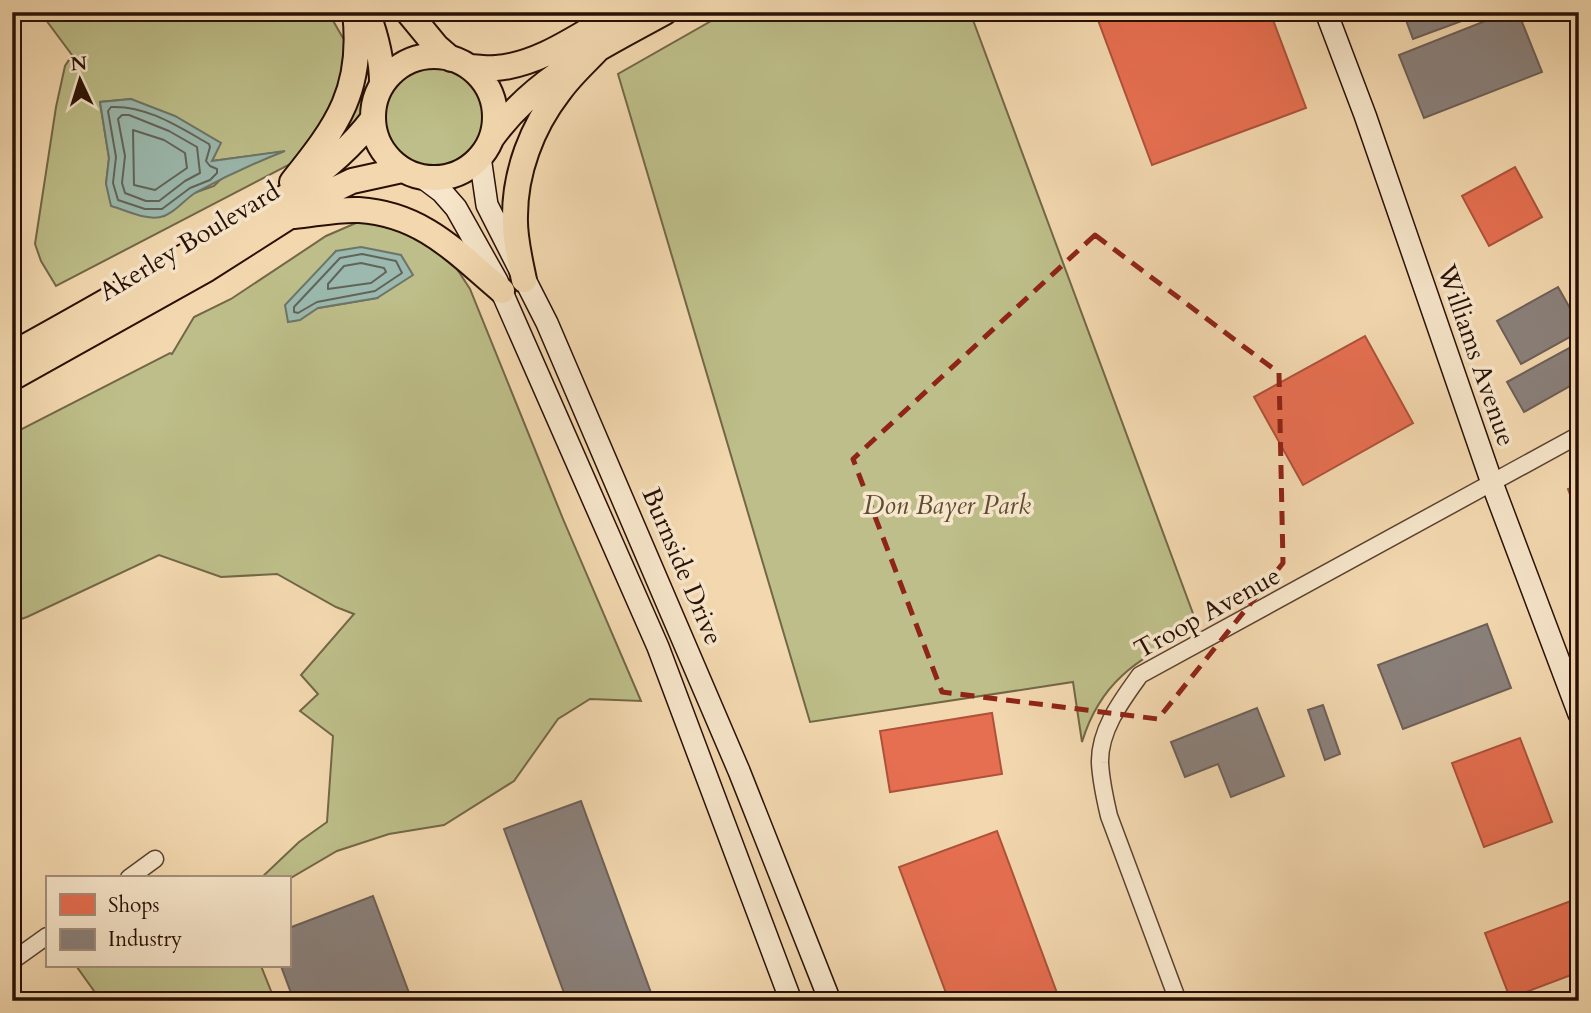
<svg xmlns="http://www.w3.org/2000/svg" width="1591" height="1013" viewBox="0 0 1591 1013" font-family="Cardo,serif">
  <style>
    .green { fill: #bdbe89; stroke: #736747; stroke-width: 2; fill-rule: evenodd }
    .water { fill: #9bb9ae; stroke: #6d756a; stroke-width: 2 }
    .shops { fill: #e76f51; stroke: #ae523a; stroke-width: 2 }
    .industry { fill: #8a817c; stroke: #6d5f58; stroke-width: 2 }
    .lines { fill: none; stroke-linecap: round; stroke-linejoin: round }
    .shore { stroke: #62645a; stroke-width: 2 }
    .street-casing { stroke: #5c4230; stroke-width: 19 }
    .secondary-casing { stroke: #291005; stroke-width: 24 }
    .primary-casing { stroke: #291005; stroke-width: 28 }
    .street { stroke: #f7e6cb; stroke-width: 16 }
    .secondary { stroke: #f7e6cb; stroke-width: 21 }
    .primary { stroke: #f3d8af; stroke-width: 24 }
    .marked { fill: none; stroke: #8f2418; stroke-width: 5; stroke-dasharray: 14 9; stroke-linejoin: round }
    .labels { text-anchor: middle; stroke-width: 7; stroke-linejoin: round; paint-order: stroke }
    .street-label { font-size: 26px; fill: #291005; stroke: #f7e6cb }
    .park-label { font-size: 26px; font-style: italic; fill: #5d4d33; stroke: #f7e6cb }
  </style>
  <rect width="100%" height="100%" fill="#f3d8af"/>
  <filter id="stains"><feTurbulence type="fractalNoise" baseFrequency=".00286" numOctaves="4"/><feColorMatrix values="0 0 0 0 .2 0 0 0 0 .09 0 0 0 0 .02 0 0 0 .5 -.17"/></filter>
  <radialGradient id="worn" r=".72"><stop offset=".6" stop-color="#630" stop-opacity="0"/><stop offset="1" stop-color="#630" stop-opacity=".3"/></radialGradient>
  <path class="green" d="M40,12H328L347,45L369,123L56,286L41,261L35,244L56,107L65,66L72,55ZM131,99L220,143L212,161L281,152L224,176L214,186L194,193L164,216L106,184L109,158L100,102Z
    M727,12H970L1198,627C1143,658 1102,676 1082,742L1073,682L810,722L618,74Z
    M378 113a53 53 0 1 1 106 0a53 53 0 1 1-106 0Z
    M386,210L429,226L470,289L563,519L641,701L590,699L558,719L514,781L444,825L389,834L337,851L289,879L261,878L299,842L327,822L333,736L300,711L318,694L301,675L354,614L336,607L277,574L221,577L159,555L27,617L12,622V434L170,353L172,354L194,317L231,299L326,236ZM336,251L377,298L318,308L317,274Z
    M79,966H261L275,1001H97L99,998L77,967Z"/>
  <path class="water" d="M131,99L175,116L221,143L212,161L285,151C254,163 224,177 195,193C185,199 176,212 164,216C148,222 126,210 111,206L106,184L109,158L100,102Z
    M361,247L401,255L413,275L377,298L318,308L300,320L288,322L285,305L336,251Z"/>
  <path class="shops" d="M1095,12H1270L1306,108L1152,165Z
    M1515,167L1542,217L1489,246L1462,196Z
    M1365,336L1413,423L1303,485L1254,397Z
    M1579,485V518L1568,489Z
    M992,713L1002,774L890,792L880,731Z
    M1520,738L1552,822L1484,847L1452,763Z
    M997,831L1060,1001H949L899,867Z
    M1579,898V972L1510,998L1485,933Z"/>
  <path class="industry" d="M1403,12H1486L1413,39Z
    M1508,12H1518L1542,72L1424,118L1399,55Z
    M1558,287L1579,324V332L1521,364L1497,321Z
    M1569,348L1579,366V381L1524,412L1507,382Z
    M1487,624L1511,688L1403,729L1378,665Z
    M1323,705L1340,754L1325,760L1308,710Z
    M1257,708L1284,776L1231,797L1218,764L1185,777L1171,742Z
    M581,801L654,1001H567L504,829Z
    M373,896L412,1001H294L281,966H289V928Z"/>
  <g class="lines">
    <path class="shore" d="M111,107C146,105 179,127 209,144L210,147L206,161L210,166L217,169V173L210,180L190,188L162,209H145L118,200L113,183L116,157L108,111Z
      M122,115H129L169,131L197,147L200,173L185,181L159,201H146L125,193L122,183L125,156L118,119Z
      M133,130L164,140L185,153L187,168L155,190L134,185Z
      M362,254L396,261L402,273L375,291L317,302L298,313L294,312V307L340,258Z
      M361,263L384,268L386,272L371,283L328,289V284L344,266Z"/>
    <g class="street-casing">
      <path id="street" d="M129,878L155,859
        M12,961L47,936
        M1178,1001L1109,816C1105,799 1101,781 1100,763C1099,730 1122,700 1140,675L1579,435"/>
    </g>
    <g class="secondary-casing">
      <path id="secondary" d="M1326,12L1365,115L1492,483L1579,714
        M480,157L487,205L547,323L739,771L830,1001
        M422,177L442,192L456,208L497,281L658,647L791,1001"/>
    </g>
    <g class="primary-casing">
      <path id="primary" d="M367,12C376,36 382,58 382,83
        M408,12L436,46L451,59
        M373 117a61 61 0 1 1 122 0a61 61 0 1 1-122 0Z
        M469,67C478,67 487,69 496,68C540,65 582,33 620,12
        M491,139C535,77 600,48 665,12
        M292,182C338,125 364,89 355,12
        M294,216C315,214 338,209 359,210C422,214 456,252 502,291
        M524,280C520,260 514,237 515,216C515,172 532,127 559,92C570,76 586,62 599,48
        M12,354C67,324 121,293 175,262C243,223 324,183 372,120
        M12,378L207,269L323,195L352,181L402,170"/>
    </g>
    <use href="#street" class="street"/>
    <use href="#secondary" class="secondary"/>
    <use href="#primary" class="primary"/>
  </g>
  <path class="marked" d="M1095,235L1279,373L1283,563L1158,719L942,692L853,459Z"/>
  <g class="labels">
    <g class="street-label">
      <text transform="translate(189 241) rotate(-31)" y="9">Akerley Boulevard</text>
      <text transform="translate(1477 355) rotate(71)" y="9">Williams Avenue</text>
      <text transform="translate(683 566) rotate(67)" y="9">Burnside Drive</text>
      <text transform="translate(1207 612) rotate(-29)" y="9">Troop Avenue</text>
    </g>
    <g class="park-label">
      <text x="947" y="514">Don Bayer Park</text>
    </g>
  </g>
  <rect width="1591" height="1013" fill="none" stroke="#f3d8af" stroke-width="42"/>
  <rect x="14" y="14" width="1563" height="985" fill="none" stroke="#291005" stroke-width="3.5"/>
  <rect x="21" y="21" width="1549" height="971" fill="none" stroke="#291005" stroke-width="2"/>
  <rect x="46" y="876" width="245" height="91" fill="#f7e6cb" stroke="#a5907c" stroke-width="2"/>
  <rect x="60" y="894" width="35" height="21" fill="#e76f51" stroke="#a5907c" stroke-width="2"/>
  <text x="108" y="912" font-size="21" fill="#291005">Shops</text>
  <rect x="60" y="929" width="35" height="21" fill="#8a817c" stroke="#a5907c" stroke-width="2"/>
  <text x="108" y="946" font-size="21" fill="#291005">Industry</text>
  <g transform="translate(80 80) rotate(356)" stroke="#f7e6cb" stroke-width="5" paint-order="stroke">
  <path d="M0-5L12 26L0 18L-12 26Z" fill="#291005"/>
  <text y="-10" font-size="19" font-weight="bold" text-anchor="middle" fill="#291005">N</text>
  </g>
  <rect width="100%" height="100%" filter="url(#stains)"/>
  <rect width="100%" height="100%" fill="url(#worn)"/>
</svg>
